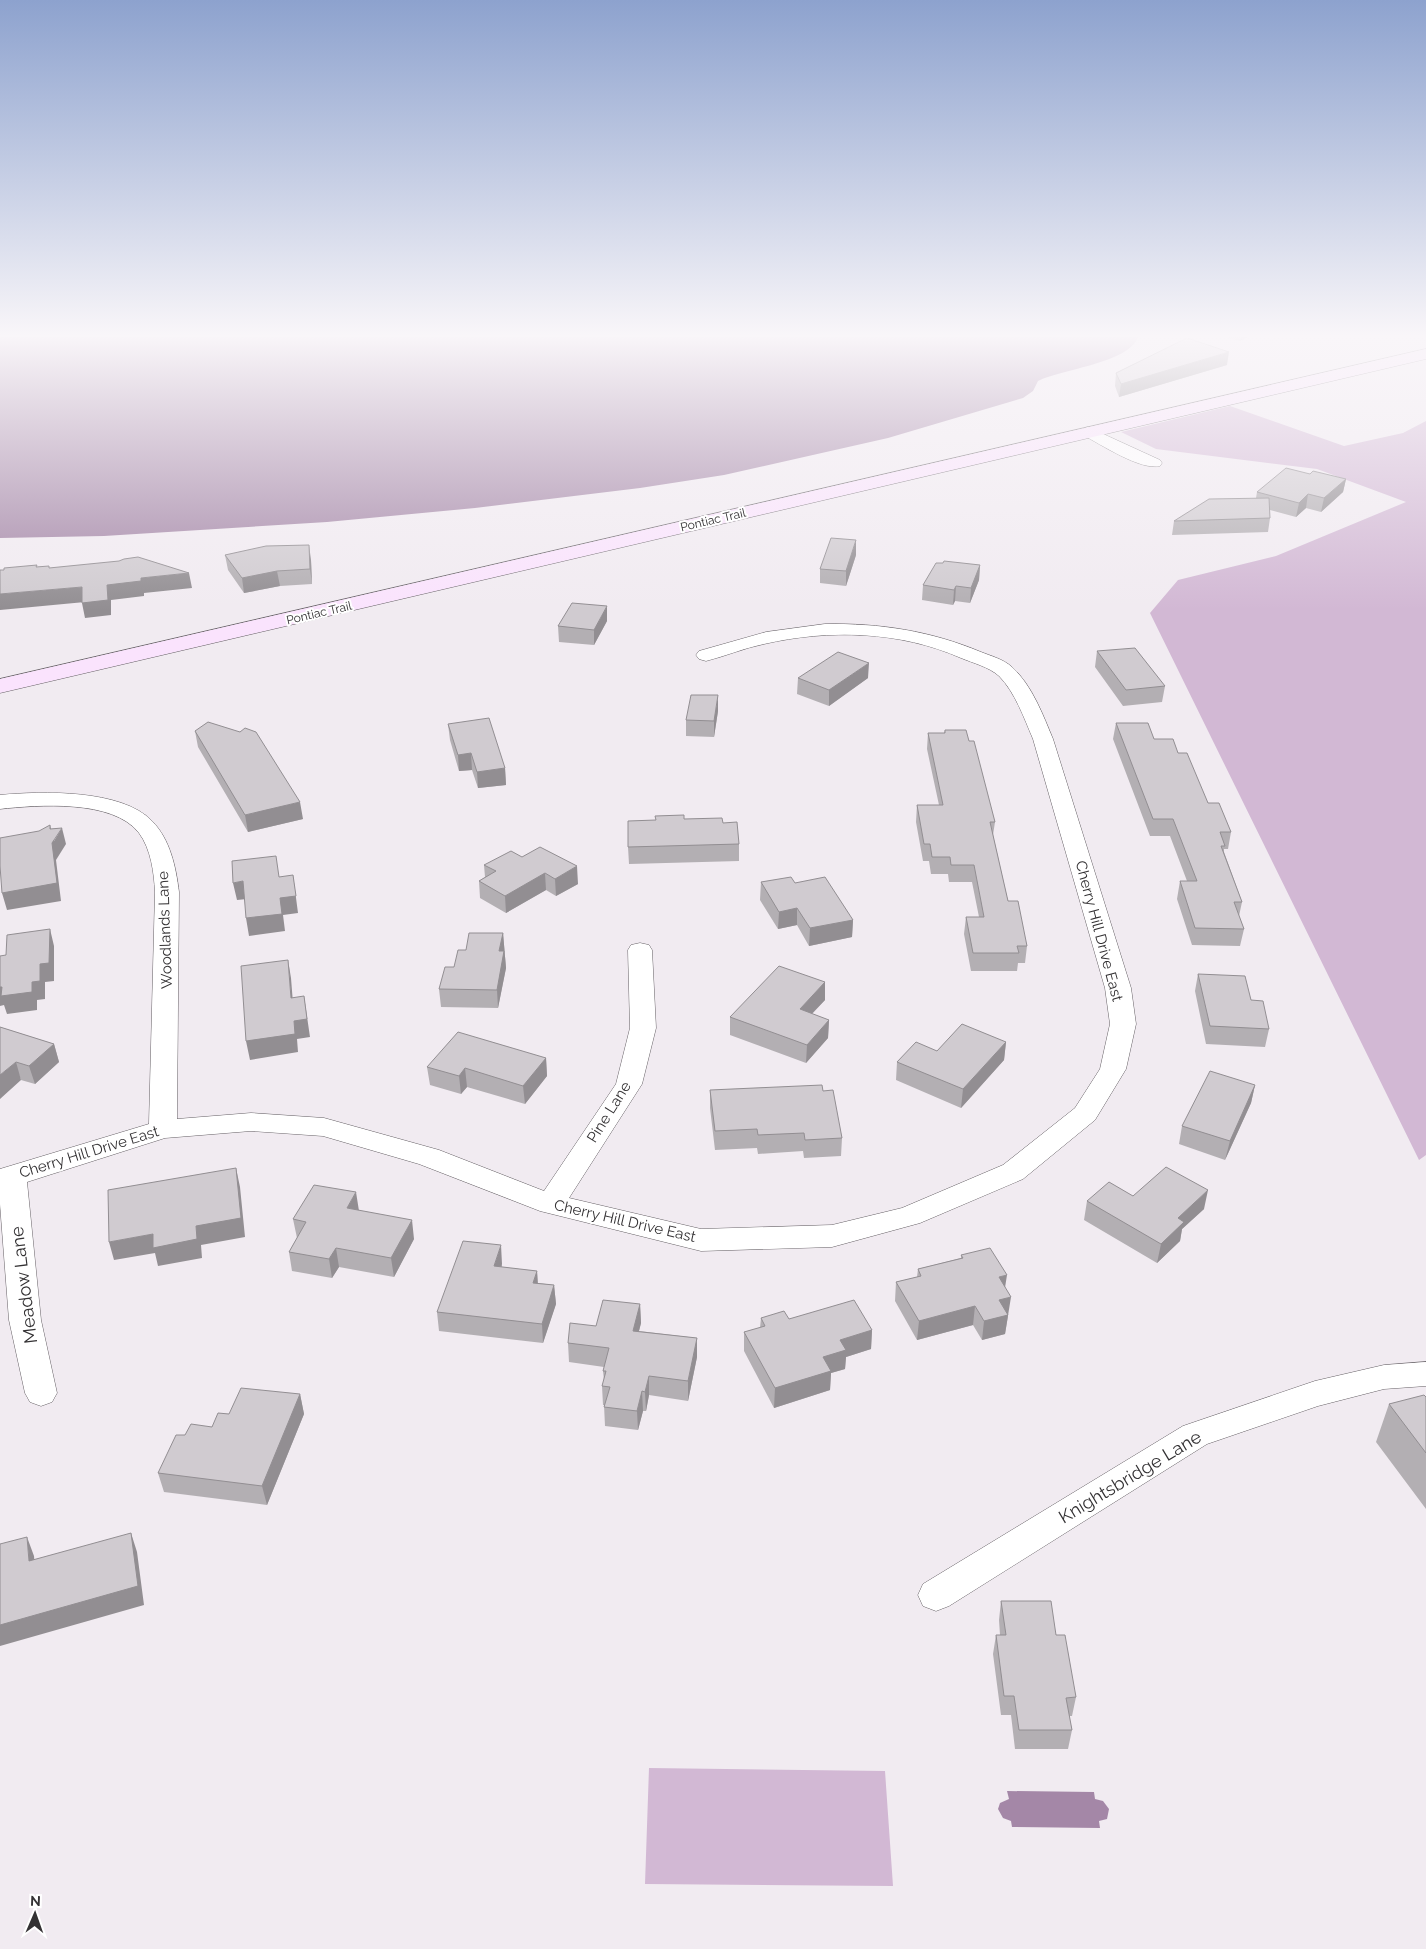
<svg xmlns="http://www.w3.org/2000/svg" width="1426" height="1949" viewBox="0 0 1426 1949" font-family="Raleway,sans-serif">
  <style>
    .green { fill: #d2b8d4 }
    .water { fill: #a487a7 }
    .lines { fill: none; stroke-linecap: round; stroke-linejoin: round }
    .street-casing { stroke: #666166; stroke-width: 1 }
    .secondary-casing { stroke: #666166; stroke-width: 1 }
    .street { fill: #fff; fill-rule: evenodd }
    .secondary { fill: #fae3fd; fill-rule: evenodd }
    .wall { fill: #b3afb3 }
    .shaded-wall { fill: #928e92 }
    .building { fill: #d0cbd0; stroke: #928e92 }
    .labels { text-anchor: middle; stroke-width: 4; stroke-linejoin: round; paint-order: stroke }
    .far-street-label { font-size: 12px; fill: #333133; stroke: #fff }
    .street-label { font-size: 15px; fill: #333133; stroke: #fff }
    .near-street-label { font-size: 18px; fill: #333133; stroke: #fff }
  </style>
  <rect width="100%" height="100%" fill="#f1ebf1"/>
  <path class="green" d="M1230,406L1344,446L1403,433L1426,421V1155L1419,1160L1150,613L1178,580L1276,556L1406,502L1317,469L1156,449L1121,432Z
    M649,1768L885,1771L893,1886L645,1884Z"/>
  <path class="water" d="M0,337H1138C1129,363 1062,369 1038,381L1033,391L1023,398L888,438L724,475L640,488L475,508L327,522L104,536L0,538Z
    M1007,1791L1094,1792L1095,1799L1103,1801L1109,1809L1107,1819L1099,1821L1100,1828L1012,1827L1011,1821L1003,1818L998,1809L1000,1803L1009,1799Z"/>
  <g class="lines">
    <g class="street-casing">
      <path id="street" d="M1088,427L1160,460L1162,463L1160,466C1141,471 1100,444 1083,435L1080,432L1083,429Z
        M825,624C880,623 931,631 981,652C991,656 1003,659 1012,667C1032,685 1043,715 1053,739L1131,988L1136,1024L1126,1069L1095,1120L1023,1179L920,1223L832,1247L701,1251L540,1211L419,1164L323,1136L251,1131L165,1138L27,1182L41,1320L57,1393L52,1402L41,1406L30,1402L25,1393L9,1320L0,1204V1169L149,1124L155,892C154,873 151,849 139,833C113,799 38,805 0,809V795C41,791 122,789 152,821C170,839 176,867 179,892L177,1119L251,1113L324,1118L439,1150L544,1191L616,1084L630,1028L628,950L631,945L640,943L649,945L652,950L656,1028L642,1084L569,1198L701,1229L832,1225L902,1208L1003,1165L1075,1108L1100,1069L1110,1024L1105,988L1033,739C1024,718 1015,692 999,676C989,667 973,663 961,658C900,631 829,629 764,644C744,648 726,656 706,661L699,659L696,655L699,651L766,632Z
        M1426,1362V1386L1384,1389L1318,1406L1207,1444L949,1606L936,1611L923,1606L918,1595L923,1584L1183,1426L1315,1381L1384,1365Z"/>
    </g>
    <g class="secondary-casing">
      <path id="secondary" d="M1426,349V359L0,693V679Z"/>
    </g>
    <use href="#street" class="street"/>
    <use href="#secondary" class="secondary"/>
  </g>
  <path class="wall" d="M1226,337H1248L1240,341Z
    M1227,365L1119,397L1115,386L1116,373Z
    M1310,474L1346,479L1343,492L1321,512L1306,508L1296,517L1270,510V518L1268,532L1172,535L1174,521L1256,498L1257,492Z
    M225,555L311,560L312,584L280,586L244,593L228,570Z
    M856,555L846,586L820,583V569Z
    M943,563L980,565L979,580L970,603L955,601L953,605L922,600L923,585Z
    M607,621L594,645L559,642L558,626Z
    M1097,651L1165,686L1162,702L1123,706L1095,667Z
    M798,678H868L829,706L797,694Z
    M718,711L714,737L686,736V720Z
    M1116,723L1154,739L1178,753L1208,803L1231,832L1228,849H1224V852L1242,902L1239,916L1244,929L1240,946L1192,945L1177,899L1180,881H1187L1170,836H1150L1113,739Z
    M448,724L505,768L506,785L478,788L472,770L459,771L450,740Z
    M945,730L969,741L995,822L993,835L1008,901L1027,946L1025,963H1018L1017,971H971L964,934L966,917H979L972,882H949L948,874H931L929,861H923L916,822L917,805H939L927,749L928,733H944Z
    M195,731L303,819L248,832L198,747Z
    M684,819L723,823L739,844V861L629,864L628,847Z
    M522,857L578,884L556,896L546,890L506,913L480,898L479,881L485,877L484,865Z
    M761,882L795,883L853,920L852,937L809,946L797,925L778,929L760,900Z
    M503,933L506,968L498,1008L441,1007L439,989L466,950Z
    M1198,974L1251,1000L1269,1029L1265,1047L1206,1044L1195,991Z
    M825,982V1000L812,1014L829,1020L828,1038L806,1063L730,1035V1017Z
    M0,1027L54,1044L59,1062L35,1084L21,1080Z
    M1006,1042L1004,1060L961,1108L896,1080L897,1062L937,1051Z
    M546,1058L547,1076L525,1104L467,1087L461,1094L430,1085L427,1067Z
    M1255,1085L1251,1103L1225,1160L1179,1144L1182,1126Z
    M710,1090L823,1091L842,1138L841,1156L804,1158L803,1151L758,1154L757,1148L715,1150L710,1108Z
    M1133,1196L1204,1209L1182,1229L1180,1241L1157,1263L1084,1220L1087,1201Z
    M359,1210L414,1239L394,1277L339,1267L332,1278L292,1271L289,1252L297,1238L293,1219Z
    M961,1255L1005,1287L1008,1316L1005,1334L982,1340L973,1325L917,1340L895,1301L896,1282L917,1277L918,1269L961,1258Z
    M502,1264V1267L537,1271L538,1283L554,1285L556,1304L543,1343L439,1331L437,1312Z
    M640,1304L641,1323L639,1331L697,1338V1357L688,1401L649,1395L646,1411H643L638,1430L605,1426L604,1405H603L602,1386L604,1380L603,1371L604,1367L569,1362L568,1343L596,1326Z
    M761,1318L872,1330L871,1349L846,1357L845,1369L831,1373L830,1390L774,1408L744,1351V1332L760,1328Z
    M300,1394L304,1414L267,1505L164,1492L158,1473L185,1435L212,1427L229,1414Z
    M1426,1397V1509L1376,1442L1389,1404Z
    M1001,1601L1056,1635L1076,1697L1072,1716H1069L1072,1730L1068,1749H1015L1011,1715H1001L993,1654L996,1635H1000L999,1620Z"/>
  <path class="shaded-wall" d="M1241,337H1248L1240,341Z
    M1229,352L1227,365L1119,397L1121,384Z
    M1346,479L1343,492L1321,512L1324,498Z
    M1308,494L1306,508L1296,517L1299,503Z
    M856,540V555L846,586V571Z
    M309,545L311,560L312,584L310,569Z
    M980,565L979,580L970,603L971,588Z
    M277,571L280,586L244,593L242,578Z
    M189,573L192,588L144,593V596L111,600V615L85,618L82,603L107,585L141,578Z
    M956,586L955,601L953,605L954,590Z
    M82,587L85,602L0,610V594Z
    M607,606V621L594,645V630Z
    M869,663L868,678L829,706V690Z
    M718,695V711L714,737V721Z
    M471,753L472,770L459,771L458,755Z
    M505,768L506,785L478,788L477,772Z
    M300,802L303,819L248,832L245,815Z
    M50,825L54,841L62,828L66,844L56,860L61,901L7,910L2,893Z
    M577,866L578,884L556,896L555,879Z
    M545,873L546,890L506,913L505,896Z
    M293,875L298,913L283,915L285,931L249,936L246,918L280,898Z
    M243,881L247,899L237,900L233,883Z
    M797,908V925L778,929L779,912Z
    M853,920L852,937L809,946L810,928Z
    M50,929L54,946V981L45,982V999L37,1000V1010L7,1014L4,1005L0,1006V987L32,982L40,964Z
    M503,933L506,968L498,1008L497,990L499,951Z
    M288,960L291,978L294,1016L291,998Z
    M825,982V1000L799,1027L800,1009Z
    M304,996L310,1037L297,1039L298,1052L250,1060L246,1041L294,1021Z
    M829,1020L828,1038L806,1063L807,1045Z
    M1006,1042L1004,1060L961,1108L963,1089Z
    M54,1044L59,1062L35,1084L29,1066Z
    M546,1058L547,1076L525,1104L523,1086Z
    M16,1062L21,1080L0,1099V1075Z
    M465,1068L467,1087L461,1094L459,1076Z
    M1255,1085L1251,1103L1225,1160L1230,1141Z
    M236,1168L240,1187L245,1237L201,1245L202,1258L158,1266L155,1253L114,1260L109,1242L196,1226Z
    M1208,1190L1204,1209L1182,1229L1180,1241L1157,1263L1161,1244L1178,1218Z
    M356,1192L359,1211L347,1208Z
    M412,1220L414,1239L394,1277L391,1258Z
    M501,1245L502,1264L495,1285L494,1266Z
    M336,1248L339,1267L332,1278L329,1259Z
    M537,1271L538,1290L533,1283Z
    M1007,1275L1004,1294L999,1277Z
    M554,1285L556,1304L543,1343L542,1324Z
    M1011,1297L1005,1334L982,1340L984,1321L999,1300Z
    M640,1304L641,1323L634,1350L633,1331Z
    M975,1306L973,1325L917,1340L919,1321Z
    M872,1330L871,1349L846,1357L845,1369L831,1373L830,1390L774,1408L775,1388L823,1357L840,1340Z
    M697,1338V1357L688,1401V1381Z
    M649,1376V1395L646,1411L645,1392Z
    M642,1391L643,1411L638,1430L637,1411Z
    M300,1394L304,1414L267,1505L262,1486Z
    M131,1533L137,1552L144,1605L0,1646V1625Z
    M27,1537L34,1556L36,1580L29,1561Z"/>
  <path class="building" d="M1187,338L1229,352L1121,384L1116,373Z
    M1286,468L1310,474L1313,471L1346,479L1324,498L1308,494L1299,503L1257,492Z
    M1269,498L1270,518L1174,521L1209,499Z
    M831,538L856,540L846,571L820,569Z
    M309,545L310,569L277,571L242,578L225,555L266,546Z
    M138,557L189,573L141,578V581L107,585L108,600L82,603V587L0,594V570H4V568L37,565L36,567L49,566V568L119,561L124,559Z
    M944,561L980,565L971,588L956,586L954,590L923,585L936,563H943Z
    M572,603L607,606L594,630L558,626Z
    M1135,648L1165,686L1126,690L1097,651Z
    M838,652L869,663L829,690L798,678Z
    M691,695H718L714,721L686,720Z
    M489,718L505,768L477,772L471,753L458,755L448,724Z
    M208,722L240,732L245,728L256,732L300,802L245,815L195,731Z
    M1116,723H1148L1154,739H1173L1178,753H1187L1208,803H1219L1231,832H1220L1225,846H1221L1242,902H1234L1244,929L1195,928L1180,881H1197L1173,819H1153Z
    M945,730H966L969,741H974L995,822H990L1008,901H1018L1027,946H1017L1019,953H973L966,917H984L974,865H951L950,857H932L930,844H924L917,805H943L928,733H945Z
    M684,815V819L722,818L723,823L737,822L739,844L628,847V821L656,820L655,816Z
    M50,825V829L62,828L52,843L57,883L2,893L0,866V838L39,831Z
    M540,847L577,866L555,879L545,873L505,896L479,881L496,871L484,865L511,851L522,857Z
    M276,856L279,877L293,875L296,896L280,898L282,914L246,918L243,881L233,883L232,861Z
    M791,877L795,883L825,877L853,920L810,928L797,908L779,912L761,882Z
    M50,929L49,963L40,964V981L32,982V992L1,996L2,987H0V956L6,955L7,935Z
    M469,933H503L499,951H504L497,990L439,989L445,967H454L458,950H466Z
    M288,960L291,998L304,996L307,1019L294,1021L295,1034L246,1041L241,966Z
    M779,966L825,982L800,1009L829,1020L807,1045L730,1017Z
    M1198,974L1245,976L1251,1000L1263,1001L1269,1029L1210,1026Z
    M962,1024L1006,1042L963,1089L897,1062L916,1042L937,1051Z
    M0,1027L54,1044L29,1066L16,1062L0,1075Z
    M458,1032L546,1058L523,1086L465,1068L459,1076L427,1067Z
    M1210,1071L1255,1085L1230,1141L1182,1126Z
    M822,1085L823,1091L833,1090L842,1138L805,1140L804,1133L758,1135L757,1129L715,1131L710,1090Z
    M1166,1167L1208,1190L1178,1218L1184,1222L1161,1244L1087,1201L1109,1182L1133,1196Z
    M236,1168L241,1218L196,1226L197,1239L153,1248V1234L109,1242L108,1190Z
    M314,1185L356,1192L347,1208L412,1220L391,1258L336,1248L329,1259L289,1252L306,1222L293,1219Z
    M463,1241L501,1245L494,1266L537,1271L533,1283L554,1285L542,1324L437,1312Z
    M990,1248L1007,1275L999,1277L1011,1297L999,1300L1008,1315L984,1321L975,1306L919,1321L896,1282L921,1276L918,1269L963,1258L961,1255Z
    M603,1300L640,1304L633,1331L697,1338L688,1381L649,1376L645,1392L642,1391L637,1411L604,1407L610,1387L602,1386L606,1371H603L609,1348L568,1343L570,1323L596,1326Z
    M854,1300L872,1330L840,1340L846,1350L823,1357L831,1371L775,1388L744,1332L765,1326L761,1318L784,1311L789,1319Z
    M241,1388L300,1394L262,1486L158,1473L176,1435H185L191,1424L212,1427L218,1413L229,1414Z
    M1424,1395L1426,1397V1453L1389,1404Z
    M131,1533L138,1586L0,1625V1544L27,1537L29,1561Z
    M1001,1601H1051L1056,1635H1065L1076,1697L1066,1698L1072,1730H1019L1014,1696H1004L996,1635H1006Z"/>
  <linearGradient id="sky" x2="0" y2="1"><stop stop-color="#8da2ce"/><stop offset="0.55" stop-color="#f9f6f9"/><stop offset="1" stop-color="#f9f6f9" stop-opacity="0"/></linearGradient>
  <rect width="1426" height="610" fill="url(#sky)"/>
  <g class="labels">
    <g class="far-street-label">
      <text transform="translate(713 520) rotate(-13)" y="4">Pontiac Trail</text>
      <text transform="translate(319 613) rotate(-13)" y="4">Pontiac Trail</text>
    </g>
    <g class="street-label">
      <text transform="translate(165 930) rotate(-92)" y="5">Woodlands Lane</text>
      <text transform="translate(1099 931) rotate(75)" y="5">Cherry Hill Drive East</text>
      <text transform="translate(609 1112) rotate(-58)" y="5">Pine Lane</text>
      <text transform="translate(89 1152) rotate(-17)" y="5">Cherry Hill Drive East</text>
      <text transform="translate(625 1221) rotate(13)" y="5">Cherry Hill Drive East</text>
    </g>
    <g class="near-street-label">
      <text transform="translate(24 1285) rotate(-97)" y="6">Meadow Lane</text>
      <text transform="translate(1130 1477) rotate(-31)" y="6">Knightsbridge Lane</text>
    </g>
  </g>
  <g transform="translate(35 1914) rotate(2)" stroke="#ffffff" stroke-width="4" paint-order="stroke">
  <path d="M0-4L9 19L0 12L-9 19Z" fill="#333133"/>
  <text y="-8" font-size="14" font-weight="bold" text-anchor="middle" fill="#333133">N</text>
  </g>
</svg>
